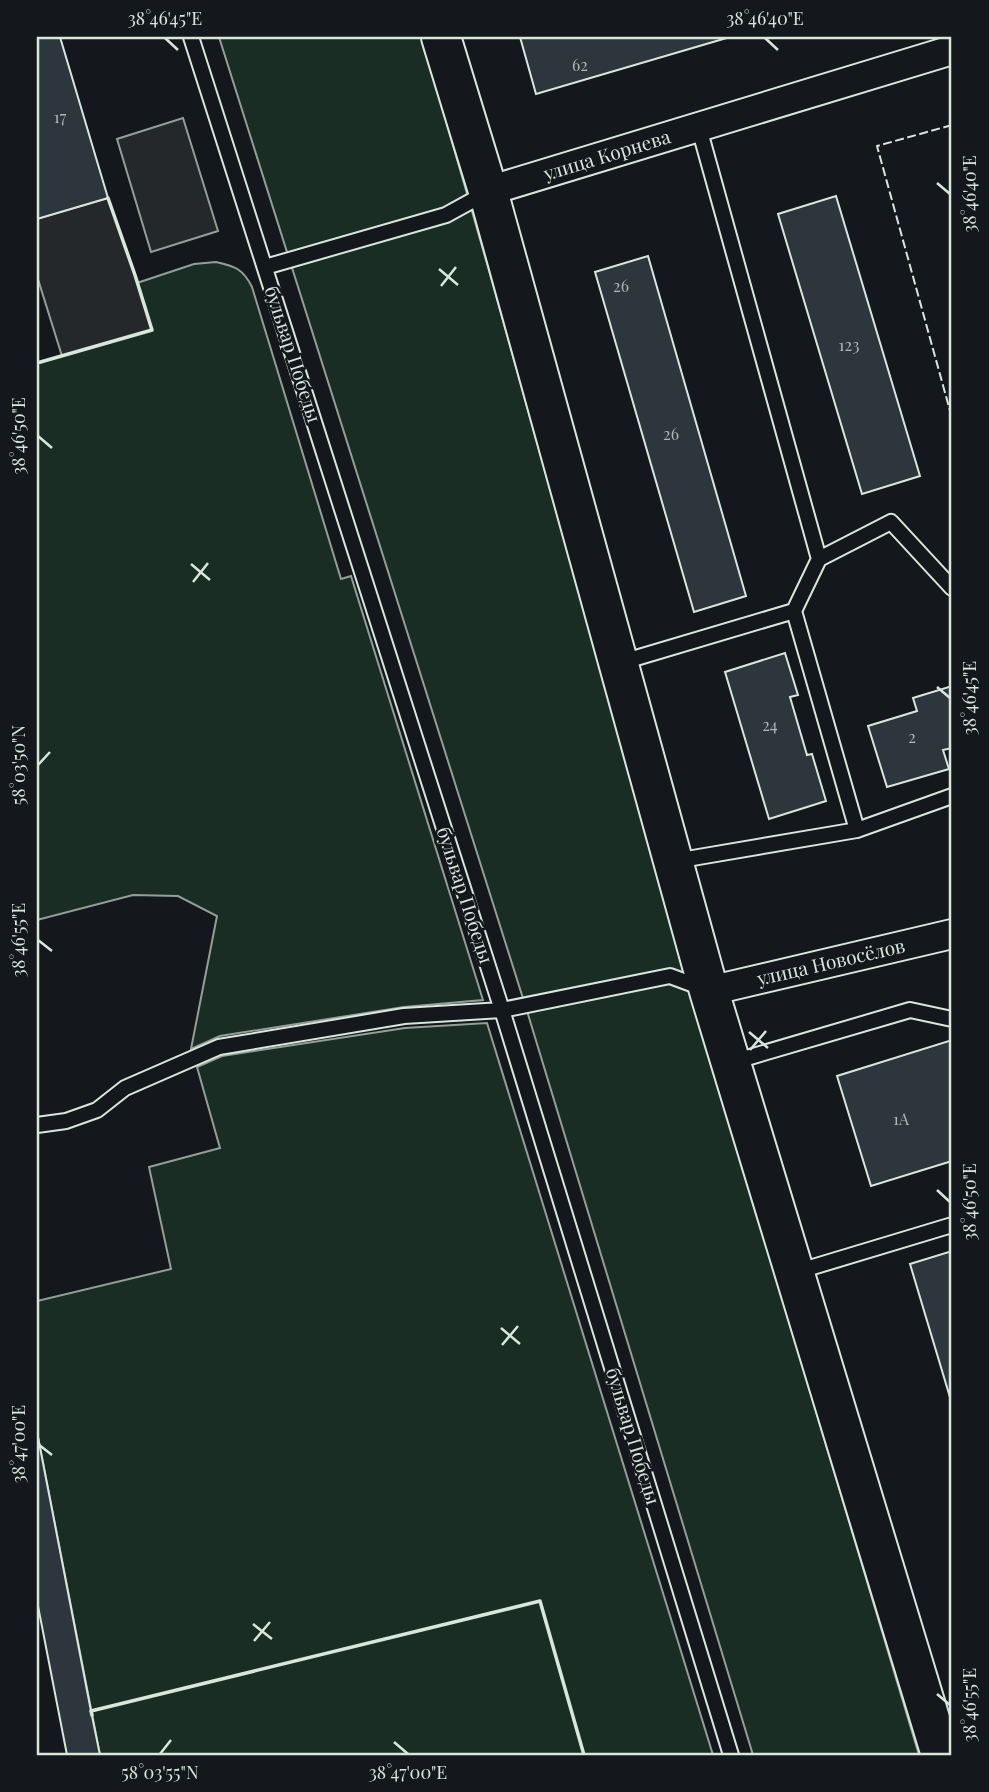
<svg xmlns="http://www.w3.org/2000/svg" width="989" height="1792" viewBox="0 0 989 1792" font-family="'Playfair Display',serif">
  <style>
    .green { fill: #1a2d24; stroke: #939e99; stroke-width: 2 }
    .parking { fill: #24282b; stroke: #939e99; stroke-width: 2 }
    .building { fill: #2c363c; stroke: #d8e6dc; stroke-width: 2 }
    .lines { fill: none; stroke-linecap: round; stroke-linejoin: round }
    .lane-casing { stroke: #d8e6dc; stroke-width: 18 }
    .street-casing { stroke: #d8e6dc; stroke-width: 32 }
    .secondary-casing { stroke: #d8e6dc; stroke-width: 42 }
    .lane { stroke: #14181c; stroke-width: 14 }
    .street { stroke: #14181c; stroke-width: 28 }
    .secondary { stroke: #14181c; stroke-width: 38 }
    .fence { stroke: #d8e6dc; stroke-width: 2; stroke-dasharray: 9 3.5; stroke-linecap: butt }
    .wall { stroke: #d8e6dc; stroke-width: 3.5 }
    .ticks { fill: none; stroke: #d8e6dc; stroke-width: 2.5 }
    .labels { text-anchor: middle; stroke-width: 5; stroke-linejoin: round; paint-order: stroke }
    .number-label { font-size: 16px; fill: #adbab4 }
    .street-label { font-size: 19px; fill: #d8e6dc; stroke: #14181c }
    .neatline { fill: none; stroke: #d8e6dc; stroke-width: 2.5 }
    .ticks-label { font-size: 18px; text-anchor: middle; fill: #d8e6dc }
  </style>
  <rect width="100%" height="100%" fill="#14181c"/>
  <path class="green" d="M219,37H422L488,267L695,1007L919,1755H753L527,1011Z
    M216,262C235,266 243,269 252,287L341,579L351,576L483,1000L404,1007L220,1036L191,1049L217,916L178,896L133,895L37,920V363L151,330L137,283L194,264Z
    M487,1023L713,1755H100L37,1432V1301L171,1269L149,1167L220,1148L197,1067L222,1056L405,1028Z"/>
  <path class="parking" d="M183,118L218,231L151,252L117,139Z
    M108,198L135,275L152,330L62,356L37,276V219Z"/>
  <path class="building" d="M37,37H60L108,198L37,219Z
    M520,37H730L536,94Z
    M836,196L920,476L862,494L778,214Z
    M648,256L746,596L694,612L595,272Z
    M785,653L798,695L790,697L807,755L812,754L826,801L769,819L725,672Z
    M952,686V748L943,750L949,769L887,787L868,726L917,711L913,698Z
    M952,1040V1161L871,1186L837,1076Z
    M952,1251V1404L910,1264Z
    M37,1432L91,1711L100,1755H67L37,1601Z"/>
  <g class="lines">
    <g class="lane-casing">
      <path id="lane" d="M191,37L502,1010L731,1755
        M265,267L446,215L486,193
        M819,559L891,522L952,588
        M794,611L857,830
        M619,663L794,611L819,559L699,128
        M675,861L857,830L952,796
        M733,1062L910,1010L952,1019
        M37,1125L66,1121L97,1110L125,1088L219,1047L404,1016L502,1010L670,976L705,989
        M796,1272L952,1225"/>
    </g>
    <g class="street-casing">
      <path id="street" d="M488,191L952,50
        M709,991L952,934"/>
    </g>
    <g class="secondary-casing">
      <path id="secondary" d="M441,37L488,191L709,991L941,1755"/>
    </g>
    <use href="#lane" class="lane"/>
    <use href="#street" class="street"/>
    <use href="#secondary" class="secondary"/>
    <path class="fence" d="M952,125L877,146L952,418"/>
    <path class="wall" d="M37,363L152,330L135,275L108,198
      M92,1715L91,1711L540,1601L584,1755"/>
  </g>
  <path class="ticks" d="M165,38L178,50M765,38L778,50M937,183L950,194M439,269L458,285M441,286L456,267M38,436L52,448M191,564L210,580M193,582L208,563M937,687L950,698M38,765L50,752M38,940L52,951M749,1032L768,1048M750,1050L766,1031M937,1190L950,1202M501,1328L520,1344M502,1345L518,1326M38,1444L52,1455M253,1624L272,1639M254,1641L270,1622M937,1694L950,1705M394,1742L408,1754M160,1754L171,1740"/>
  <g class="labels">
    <g class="number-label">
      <text x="580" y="71">62</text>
      <text x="60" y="123">17</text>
      <text x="621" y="292">26</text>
      <text x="849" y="351">123</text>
      <text x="671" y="440">26</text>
      <text x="770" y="731">24</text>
      <text x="912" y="743">2</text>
      <text x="901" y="1125">1А</text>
    </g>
    <g class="street-label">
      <text transform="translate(607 155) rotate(-17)" y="7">улица Корнева</text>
      <text transform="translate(293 354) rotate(72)" y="7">бульвар Победы</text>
      <text transform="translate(465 895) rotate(72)" y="7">бульвар Победы</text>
      <text transform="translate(831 962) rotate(-13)" y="7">улица Новосёлов</text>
      <text transform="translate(633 1436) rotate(73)" y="7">бульвар Победы</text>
    </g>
  </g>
  <rect width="989" height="1792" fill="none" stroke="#14181c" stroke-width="77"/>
  <rect x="38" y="38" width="912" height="1716" class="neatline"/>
  <g class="ticks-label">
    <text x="165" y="25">38°46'45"E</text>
    <text x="765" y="25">38°46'40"E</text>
    <text transform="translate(970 194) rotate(-90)" y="6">38°46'40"E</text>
    <text transform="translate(19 436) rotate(-90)" y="6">38°46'50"E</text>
    <text transform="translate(970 698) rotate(-90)" y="6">38°46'45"E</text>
    <text transform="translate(19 765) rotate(-90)" y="6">58°03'50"N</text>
    <text transform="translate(19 940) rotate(-90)" y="6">38°46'55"E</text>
    <text transform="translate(970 1202) rotate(-90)" y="6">38°46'50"E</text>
    <text transform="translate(19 1444) rotate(-90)" y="6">38°47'00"E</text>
    <text transform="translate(970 1705) rotate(-90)" y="6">38°46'55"E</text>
    <text x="160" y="1779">58°03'55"N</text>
    <text x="408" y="1779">38°47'00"E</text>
  </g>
</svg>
